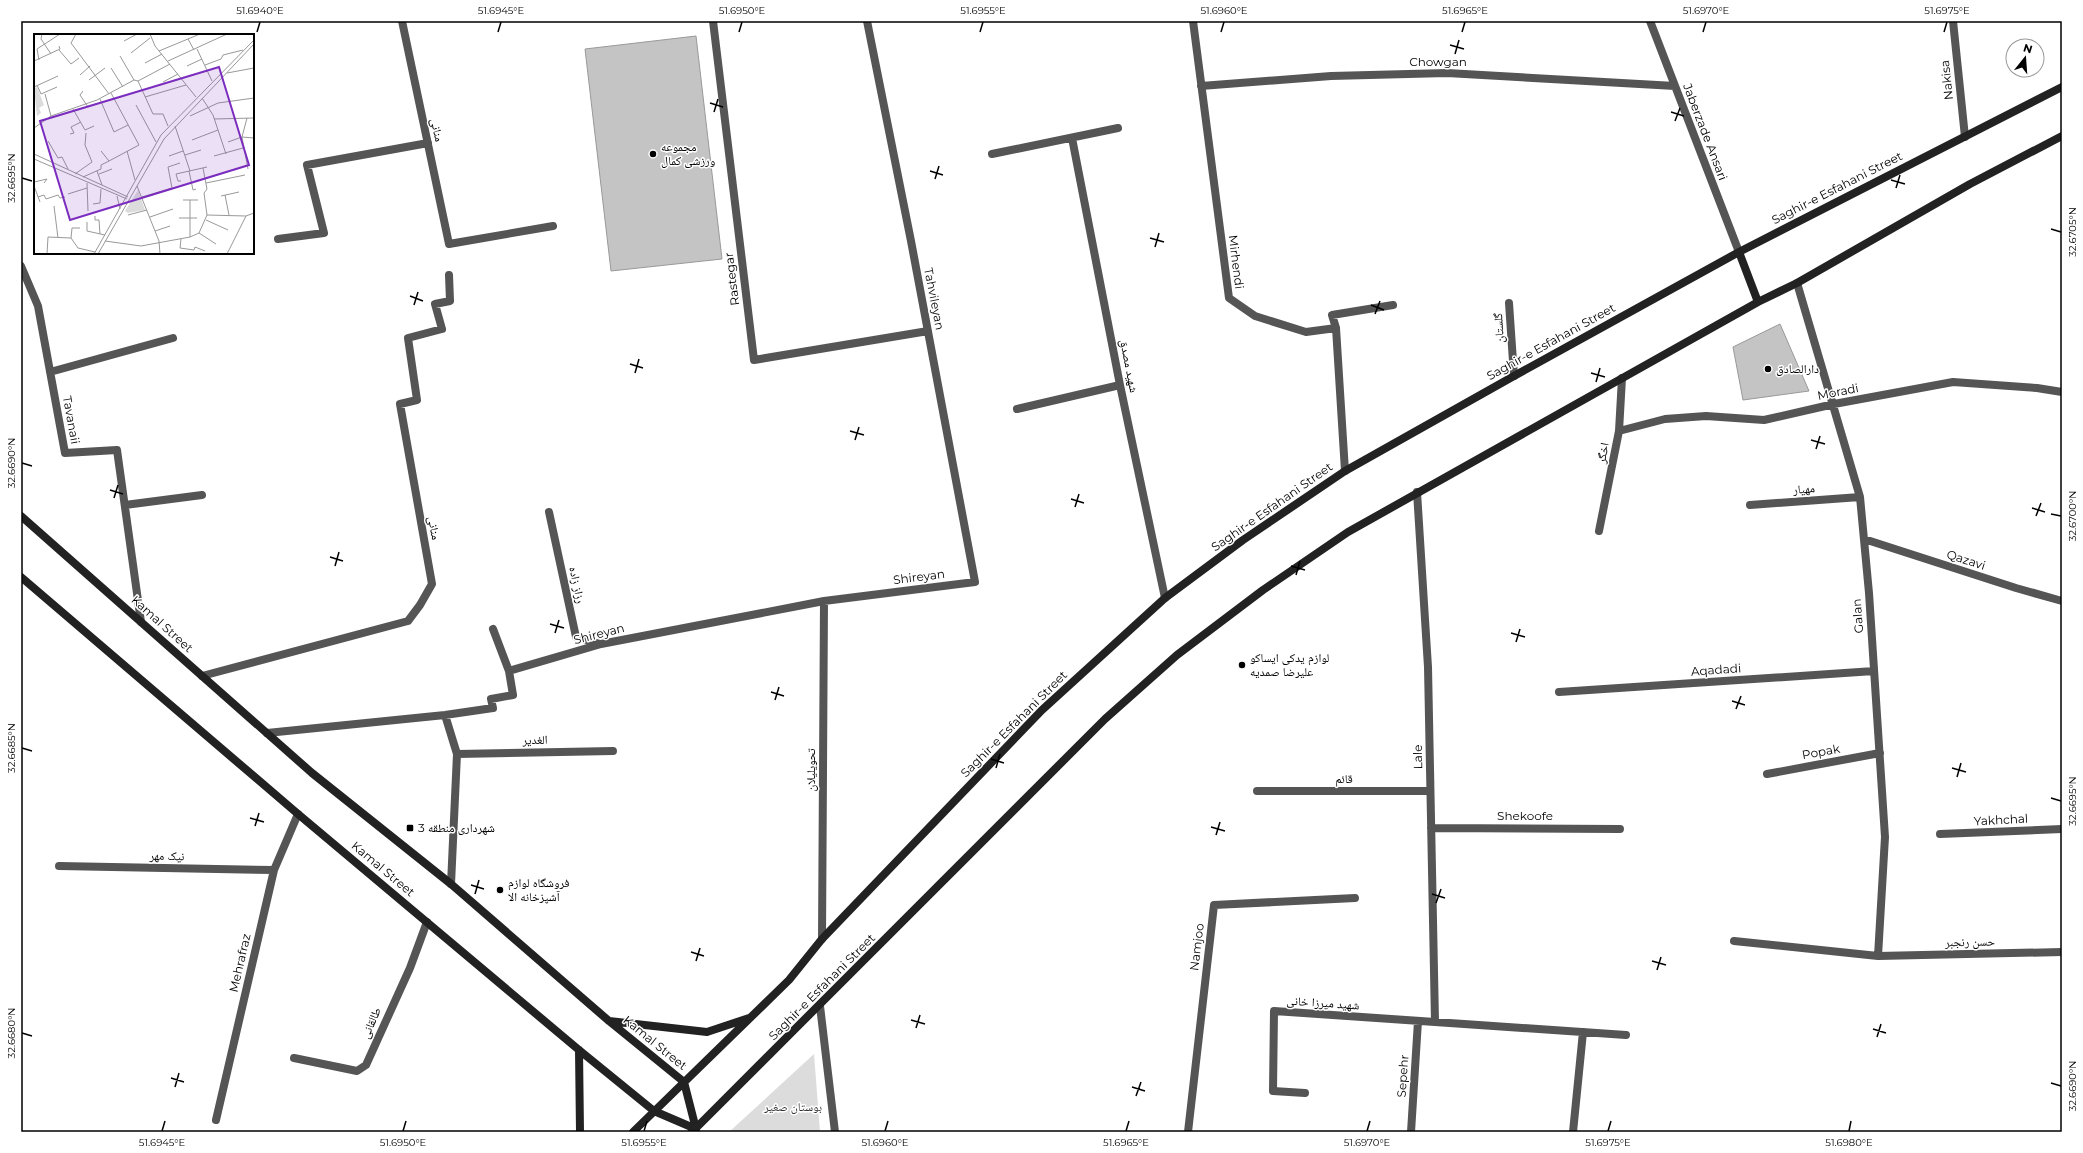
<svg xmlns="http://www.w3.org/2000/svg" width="2083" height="1153" viewBox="0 0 2083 1153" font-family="Montserrat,'Noto Naskh Arabic',sans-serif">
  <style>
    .green { fill: #dcdcdc }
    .building { fill: #c4c4c4; stroke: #999 }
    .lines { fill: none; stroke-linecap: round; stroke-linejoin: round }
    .street { stroke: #555; stroke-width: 8 }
    .secondary { stroke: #222; stroke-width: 8 }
    .ticks { fill: none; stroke: #000; stroke-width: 1.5 }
    .poi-dot { fill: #000; stroke: #fff; stroke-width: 1.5 }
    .labels { text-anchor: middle; stroke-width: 3; stroke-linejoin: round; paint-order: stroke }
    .street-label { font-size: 12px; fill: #000; stroke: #fff }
    .poi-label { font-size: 12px; fill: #000; stroke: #fff; text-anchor: start }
    .park-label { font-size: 12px; fill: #333; stroke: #fff }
    .inset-road { fill: none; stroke: #999; stroke-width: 1 }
    .view { fill: #7b2cbf; fill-opacity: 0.15; stroke: #7b2cbf; stroke-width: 2 }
    .inset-edge { fill: none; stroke: #000; stroke-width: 2 }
    .neatline { fill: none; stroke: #000; stroke-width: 1.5 }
    .ticks-label { font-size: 10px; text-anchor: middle; fill: #000 }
  </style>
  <rect width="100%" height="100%" fill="#fff"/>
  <path class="green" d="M814,1054L820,1132H729Z"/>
  <path class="building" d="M696,36L722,259L611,271L585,49Z
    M1780,324L1809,391L1743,400L1733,347Z"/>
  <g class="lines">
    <path class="street" d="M402,21L449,244L553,226
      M713,21L754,360L928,331
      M1193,21L1229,298L1255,316L1306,332L1336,328L1345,471
      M1650,21L1739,252
      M1953,21L1965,137
      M1201,86L1331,76L1447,73L1675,86
      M1072,138L1120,385L1165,598
      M992,154L1118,128
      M278,239L324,233L307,165L428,143
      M21,266L38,306L65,453L117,450L141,622
      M1797,283L1860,497L1869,593L1885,837L1878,956
      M1509,303L1514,376
      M1336,328L1332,315L1393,305
      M50,372L173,338
      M1017,409L1120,385
      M1619,431L1665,419L1706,416L1764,420L1834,404L1953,382L2037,388L2062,392
      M1417,492L1428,667L1435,1022
      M125,505L202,495
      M1750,505L1860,497
      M549,512L576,637L600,644
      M1599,531L1619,431L1622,378
      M1864,539L2016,588L2062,601
      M493,629L509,671
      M202,676L408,621L420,605L432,584L400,404L417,400L408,338L442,329L435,304L450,301L449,275
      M1559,692L1874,671
      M445,715L457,754L451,884
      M267,733L445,715L493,708L491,699L513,695L509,671L601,644L824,601L975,582L911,241L867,21
      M457,754L613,751
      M1767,774L1880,753
      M1257,791H1430
      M1431,828L1620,829
      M1940,834L2062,829
      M59,866L274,870
      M822,939L824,601
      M1734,941L1878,956L2062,952
      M820,1006L835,1132
      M294,1058L357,1071L366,1065L410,968L427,922
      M1305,1093L1273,1091L1274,1011L1626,1035
      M216,1120L274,870L298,814
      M1188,1132L1214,905L1355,898
      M1411,1132L1418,1021
      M1573,1132L1583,1032"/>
    <path class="secondary" d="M1739,252L1758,302
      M21,516L312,773L451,884L609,1021L684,1082L696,1129
      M21,577L298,814L579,1050L654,1111L696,1129
      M609,1021L707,1032L749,1018
      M579,1050L580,1132
      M633,1132L789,980L822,939L1042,710L1165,598L1243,540L1345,471L1514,376L1739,252L2062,87
      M692,1132L1105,719L1177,655L1263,590L1348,532L1758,302L1797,283L1970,184L2062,136"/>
  </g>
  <path class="ticks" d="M257,32L260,22M498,32L501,22M739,32L742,22M980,32L983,22M1221,32L1224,22M1462,32L1465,22M1703,32L1706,22M1944,32L1947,22M1450,45L1464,49M1455,54L1459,40M710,103L723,107M714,112L718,99M1671,112L1684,116M1675,121L1680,108M930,171L943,175M22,178L32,181M935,179L939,166M1891,180L1905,184M1896,188L1900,175M2051,229L2061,232M1150,238L1164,242M1155,247L1159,233M410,296L423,301M414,305L418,292M1371,305L1384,310M1375,314L1380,301M630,364L643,368M635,373L639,359M1591,373L1605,377M1596,382L1600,368M850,431L864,435M855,440L859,427M1811,440L1825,444M1816,449L1820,436M22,463L32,466M110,490L123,494M114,498L118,485M1071,499L1084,503M1075,507L1079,494M2032,508L2045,512M2051,514L2061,516M2036,516L2041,503M330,557L343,561M335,566L339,552M1291,566L1305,570M1296,575L1300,561M550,624L564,628M555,633L559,620M1511,633L1525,637M1516,642L1520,629M771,692L784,696M775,700L779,687M1732,701L1745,705M1736,709L1741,696M22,748L32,751M991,759L1004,763M996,768L1000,754M1952,768L1966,772M1957,777L1961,763M2051,798L2061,801M250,818L264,822M255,826L259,813M1211,827L1225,831M1216,835L1220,822M471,885L484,889M475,894L479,880M1432,894L1445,898M1436,903L1441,889M691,952L704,956M696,961L700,948M1652,961L1666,965M1657,970L1661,957M911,1020L925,1024M916,1028L920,1015M1873,1029L1886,1033M22,1033L32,1036M1877,1037L1881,1024M171,1078L184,1082M2051,1083L2061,1086M175,1087L179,1073M1132,1087L1145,1091M1136,1096L1141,1082M162,1131L165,1121M403,1131L406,1121M644,1131L647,1121M885,1131L888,1121M1126,1131L1129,1121M1367,1131L1370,1121M1608,1131L1611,1121M1849,1131L1851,1121"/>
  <g class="poi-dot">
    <circle cx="653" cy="154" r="4"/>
    <circle cx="1768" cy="369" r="4"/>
    <circle cx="1242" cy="665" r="4"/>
    <rect x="406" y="824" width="8" height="8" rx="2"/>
    <circle cx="500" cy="890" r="4"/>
  </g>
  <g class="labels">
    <g class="street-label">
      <text x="1438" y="66">Chowgan</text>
      <text transform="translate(1947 80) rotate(-96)" y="4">Nakisa</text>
      <text transform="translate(437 130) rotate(78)" y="4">منانی</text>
      <text transform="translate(1705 132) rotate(69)" y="4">Jaberzade Ansari</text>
      <text transform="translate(1837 188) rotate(-27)" y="4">Saghir-e Esfahani Street</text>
      <text transform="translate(1236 262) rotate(83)" y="4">Mirhendi</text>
      <text transform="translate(732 279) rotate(-97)" y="4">Rastegar</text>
      <text transform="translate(934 299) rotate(79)" y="4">Tahvileyan</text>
      <text transform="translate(1499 328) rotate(-94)" y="4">گلستان</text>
      <text transform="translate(1551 342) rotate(-29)" y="4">Saghir-e Esfahani Street</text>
      <text transform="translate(1129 366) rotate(79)" y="4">شهید مصدق</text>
      <text transform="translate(1838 392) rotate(-11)" y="4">Moradi</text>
      <text transform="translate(71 420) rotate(80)" y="4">Tavanaii</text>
      <text transform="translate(1603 453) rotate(-79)" y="4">اخگر</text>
      <text transform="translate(1804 489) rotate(-4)" y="4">مهیار</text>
      <text transform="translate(1272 507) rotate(-35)" y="4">Saghir-e Esfahani Street</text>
      <text transform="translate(434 528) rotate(80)" y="4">منانی</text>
      <text transform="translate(1966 560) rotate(18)" y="4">Qazavi</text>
      <text transform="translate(919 577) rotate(-7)" y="4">Shireyan</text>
      <text transform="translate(577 585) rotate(78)" y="4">رزاز زاده</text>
      <text transform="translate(1858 616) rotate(-94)" y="4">Galan</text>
      <text transform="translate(162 624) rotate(42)" y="4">Kamal Street</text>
      <text transform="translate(599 634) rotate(-14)" y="4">Shireyan</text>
      <text transform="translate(1716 670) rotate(-4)" y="4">Aqadadi</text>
      <text transform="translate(1014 724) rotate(-45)" y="4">Saghir-e Esfahani Street</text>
      <text transform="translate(535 740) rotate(-1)" y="4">الغدیر</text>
      <text transform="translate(1821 752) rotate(-10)" y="4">Popak</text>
      <text transform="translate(1418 757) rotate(-91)" y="4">Lale</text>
      <text transform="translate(811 770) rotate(-90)" y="4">تحویلیلان</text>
      <text x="1344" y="783">قائم</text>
      <text x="1525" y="820">Shekoofe</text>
      <text transform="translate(2001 820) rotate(-3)" y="4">Yakhchal</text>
      <text transform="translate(167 856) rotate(1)" y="4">نیک مهر</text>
      <text transform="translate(383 869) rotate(40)" y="4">Kamal Street</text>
      <text transform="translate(1970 942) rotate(-1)" y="4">حسن رنجبر</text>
      <text transform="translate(1197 947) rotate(-83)" y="4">Namjoo</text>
      <text transform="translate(240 963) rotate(-77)" y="4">Mehrafraz</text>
      <text transform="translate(822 987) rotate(-45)" y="4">Saghir-e Esfahani Street</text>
      <text transform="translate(1323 1003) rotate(4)" y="4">شهید میرزا خانی</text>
      <text transform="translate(371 1023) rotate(-66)" y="4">طالقانی</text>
      <text transform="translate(655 1043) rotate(39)" y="4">Kamal Street</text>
      <text transform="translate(1403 1076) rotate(-86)" y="4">Sepehr</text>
    </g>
    <g class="poi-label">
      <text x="661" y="151">مجموعه<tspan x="661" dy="14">ورزشی کمال</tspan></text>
      <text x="1776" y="373">دارالصادق</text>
      <text x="1250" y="662">لوازم یدکی ایساکو<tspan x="1250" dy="14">علیرضا صمدیه</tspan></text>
      <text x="418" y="832">شهرداری منطقه 3</text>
      <text x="508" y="887">فروشگاه لوازم<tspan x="508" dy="14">آشپزخانه الا</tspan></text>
    </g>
    <g class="park-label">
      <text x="793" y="1111">بوستان صغیر</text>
    </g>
  </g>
  <g transform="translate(34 34)">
    <rect width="220" height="220" fill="#fff"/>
    <path d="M3,53L10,71L5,74L7,79L3,82L0,54ZM104,156L111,176L94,179L91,177Z" fill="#dcdcdc"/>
    <path class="inset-road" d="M8,0L7,5L17,20M42,0L37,9L75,60M116,0L121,12L162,63M154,5L160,16M90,7L103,0M163,15L178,47M25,16L37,30L45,24M125,17L166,0M97,19L116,4M86,22L100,46M5,26L3,15L26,0M0,27L26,15L25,12M134,27L193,0M111,29L128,20M171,31L187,25L189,21L209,16M153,32L168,25M77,34L89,53M193,39L220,34M46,41L56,32M55,46L71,34M104,47L136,30M129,48L144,40M3,51L7,60L23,53M0,53L24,42M49,57L46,61L54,73M11,60L17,82M111,63L152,51M168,64L179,81L192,120M66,65L80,98L94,91M102,71L122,108M39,75L51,96L60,92M156,82L184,69L220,64M213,84L208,103L214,135M180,85L220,84M141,92L156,137M0,94L17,82L63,66L100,46L104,47L119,80H129L134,92M36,100L40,99L37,93L47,88M158,106L184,96M14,107L24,124L28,123L34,135M194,108L208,103L220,104M67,117L75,127M93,117L101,146M0,120L94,163M151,121L167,116M135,122L149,117M180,122L209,114M0,125L93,165M169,134L173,155L170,159L173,181M63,137L68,151M155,137L159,156L162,155M41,140L58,128L51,111L52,99M65,140L78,135M49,143L67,135V131L75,127L105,111L77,59M147,147H144L142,140L173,133M0,148L13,145L10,149M53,149L54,177M172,149L211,141M0,152L6,168M103,152L125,207L126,220M34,160L53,154M191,161L195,181M83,162L86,175M187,162L205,158M4,163L10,161L12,165L24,161L26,164L31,163M108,163L138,154L134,133L146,129M149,166H164M156,166V203M59,170L66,169L67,155M20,172L24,204M94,181L113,176M61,182V186H65L66,200M116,183L139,175M145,184H163M172,186L194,196M53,188V197L71,201M121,197L136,192M165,199L182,210M37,204L38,194H46M147,205L146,214L160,216L161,213L171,217M71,207L107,212L156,203L165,199L173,181L212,182L220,179M13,220L14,203L37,204L44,214L61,218M60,220L127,101L220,6M64,220L130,105L220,10M193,220L212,182"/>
    <path class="view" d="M185,33L215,131L36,186L6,87Z"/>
    <rect width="220" height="220" class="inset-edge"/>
  </g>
  <rect width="2083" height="1153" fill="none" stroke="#ffffff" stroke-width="44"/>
  <g transform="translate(2025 58) rotate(17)"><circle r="19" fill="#ffffff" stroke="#999999"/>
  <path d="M0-3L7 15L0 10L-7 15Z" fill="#000000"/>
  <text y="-6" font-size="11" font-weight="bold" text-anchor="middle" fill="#000000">N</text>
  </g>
  <rect x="22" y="22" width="2039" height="1109" class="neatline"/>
  <g class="ticks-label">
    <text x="260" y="14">51.6940°E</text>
    <text x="501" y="14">51.6945°E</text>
    <text x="742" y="14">51.6950°E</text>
    <text x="983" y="14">51.6955°E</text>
    <text x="1224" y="14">51.6960°E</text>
    <text x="1465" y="14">51.6965°E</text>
    <text x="1706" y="14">51.6970°E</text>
    <text x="1947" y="14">51.6975°E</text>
    <text transform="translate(11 178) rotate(-90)" y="4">32.6695°N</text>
    <text transform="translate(2072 232) rotate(-90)" y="4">32.6705°N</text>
    <text transform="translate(11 463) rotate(-90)" y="4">32.6690°N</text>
    <text transform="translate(2072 516) rotate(-90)" y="4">32.6700°N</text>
    <text transform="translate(11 748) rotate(-90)" y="4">32.6685°N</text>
    <text transform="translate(2072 801) rotate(-90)" y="4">32.6695°N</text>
    <text transform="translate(11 1033) rotate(-90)" y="4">32.6680°N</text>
    <text transform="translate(2072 1086) rotate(-90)" y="4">32.6690°N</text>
    <text x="162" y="1146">51.6945°E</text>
    <text x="403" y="1146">51.6950°E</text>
    <text x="644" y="1146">51.6955°E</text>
    <text x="885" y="1146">51.6960°E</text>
    <text x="1126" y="1146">51.6965°E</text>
    <text x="1367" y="1146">51.6970°E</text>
    <text x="1608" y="1146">51.6975°E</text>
    <text x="1849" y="1146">51.6980°E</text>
  </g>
</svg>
